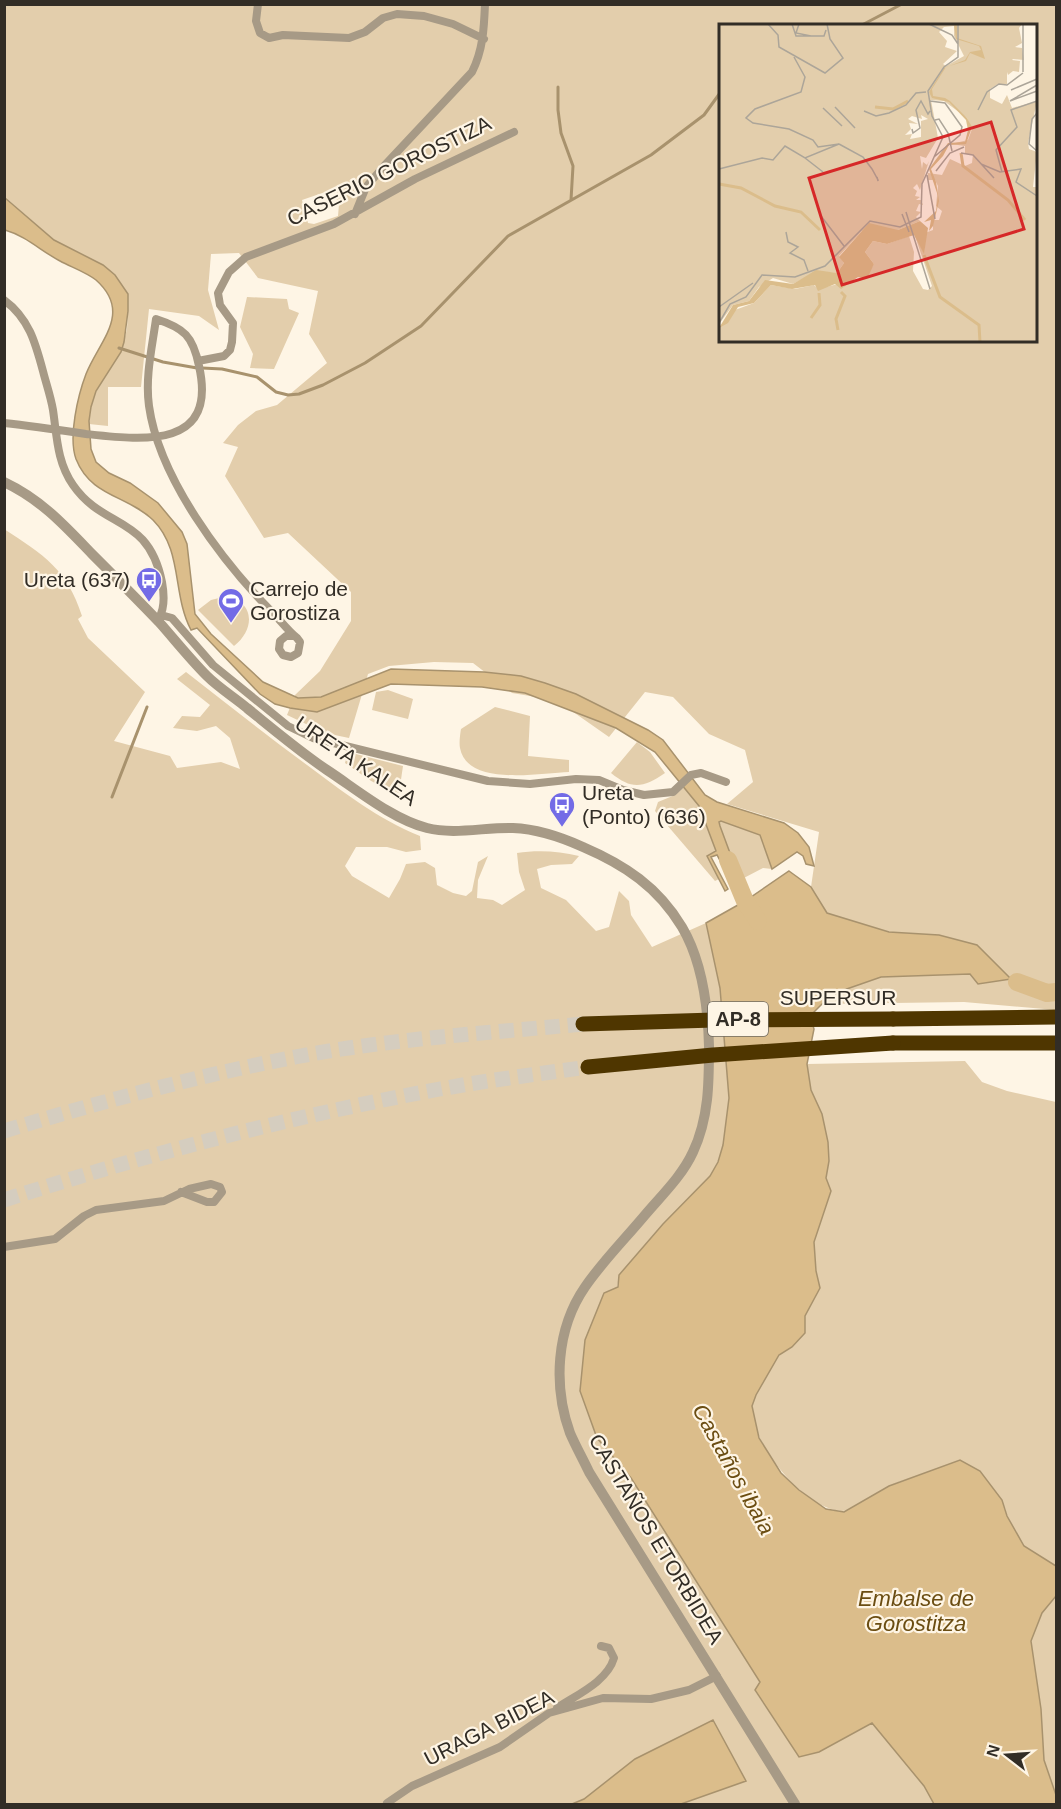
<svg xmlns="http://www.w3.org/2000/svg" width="1061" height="1809" viewBox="0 0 1061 1809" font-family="Helvetica,sans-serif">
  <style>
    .green { fill: #e3ceac; fill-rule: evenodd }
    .water { fill: #dbbd8b; stroke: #a8926d; stroke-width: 1.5 }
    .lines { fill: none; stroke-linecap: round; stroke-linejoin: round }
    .stream { stroke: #a8926d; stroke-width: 3 }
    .river { stroke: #dbbd8b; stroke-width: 18 }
    .motorway-tunnel { stroke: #d5cdbf; stroke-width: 15; stroke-dasharray: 15 8; stroke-linecap: butt }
    .minor { stroke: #a79a86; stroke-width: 8 }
    .tertiary { stroke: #a79a86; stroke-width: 10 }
    .motorway { stroke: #4f3600; stroke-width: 15 }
    .motorway-bridge { stroke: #4f3600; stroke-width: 15 }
    .labels { text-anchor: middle; stroke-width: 4.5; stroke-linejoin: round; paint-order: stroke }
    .shield { fill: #fef5e5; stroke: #6f695f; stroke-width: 1.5 }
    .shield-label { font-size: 20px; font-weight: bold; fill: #322d26 }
    .street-label { font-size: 21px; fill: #322d26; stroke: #fef5e5 }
    .poi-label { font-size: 21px; fill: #322d26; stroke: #fef5e5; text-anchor: start }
    .water-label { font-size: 22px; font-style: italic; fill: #6b4d12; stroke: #fef5e5 }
    .inset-river { fill: none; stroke: #dbbd8b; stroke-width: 3 }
    .inset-road { fill: none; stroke: #aca599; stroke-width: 1.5 }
    .view { fill: #d62828; fill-opacity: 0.15; stroke: #d62828; stroke-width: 3 }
    .inset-edge { fill: none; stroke: #322d26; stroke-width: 3 }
  </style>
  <rect width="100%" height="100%" fill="#fef5e5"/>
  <path class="green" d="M4,5H1056V1010L964,1002L822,1004L841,991L881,977L970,974L978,984L1010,979L977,945L939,935L889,932L827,913L811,887L819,832L727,804L753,782L745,750L709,734L673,697L645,692L609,737L569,709L542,698L512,693L473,663L434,662L389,666L368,674L349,738L325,733L287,715L295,695L320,671L351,621V592L288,533L264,538L225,476L238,447L223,443L238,425L256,411L277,405L327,363L309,334L318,291L258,278L239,253L211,254L208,290L219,330L199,316L149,309L141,387H108V426L89,424L91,407L96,391L121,352L127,329L128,311L115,275L103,265L54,240L5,197ZM720,26H1036V340H720ZM331,190L339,204L338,216L314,224L308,223L302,200Z
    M247,297L287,299L289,309L299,313L274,369L250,368L253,354L240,327Z
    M4,529C44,555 67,569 82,616L78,619L88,638L145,692L114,741L170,756L177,768L221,762L240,769L230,738L216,726L197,731L173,728L182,716L200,717L210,705L177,679L186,672C226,703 266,735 307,765C343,792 378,819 420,836L421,850L406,852L387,847H356L345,866L352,876L389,898L400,879L406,864L425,862L435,868L437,885L453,893L466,896L472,891L478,862L488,856L478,880L477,898L493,900L502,905L525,890L519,872L517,853C537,850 559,851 579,856L572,864L551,865L537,869L541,888L566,900L596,931L609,927L619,891L629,901L631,915L652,947L706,923L720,988L729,1098L723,1145L718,1162L710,1176L663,1224L619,1275L597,1438L631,1478L760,1682L755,1691L799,1757L819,1752L872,1723L924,1786L934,1804H5Z
    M223,597C255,599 256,629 234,646L198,610L211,600Z
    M388,690L413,699L408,719L372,710L376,692Z
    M495,707L530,716L528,756L569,760V772C540,773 467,787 460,748C459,743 460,735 461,729Z
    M637,742L650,752L665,773C643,788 632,790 611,773Z
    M348,752L403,766L399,793C378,788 363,775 345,763Z
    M684,787L699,806L716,851L707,856L719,879L715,881L655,811L658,802L675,795Z
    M721,821L760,835L772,869L763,868L740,880L720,826L719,822Z
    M965,1061L982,1082L1007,1091L1056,1102V1566L1024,1546L1007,1516L1005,1508L980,1471C950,1474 916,1472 890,1486C877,1493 855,1512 841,1511C804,1509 750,1443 752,1406C752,1396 773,1361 781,1354C790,1346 796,1343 805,1333V1316L820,1288L816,1271L814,1242L831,1191L826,1178L829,1161L828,1142L822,1114L811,1090L807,1064Z
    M1056,1596V1795L1044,1760L1041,1709L1031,1641L1042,1613Z"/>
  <path class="water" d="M4,197L54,240L103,265L115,275L128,294V311L124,342L121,352L96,391L91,407L89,421L91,449L96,462L109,473L130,483L158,503L182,532L187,544L195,614L211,634L263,682L298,698L321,697L391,669L484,672L521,676L545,683L576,694L648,730L663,740L705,795L717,802L784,823L798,833L809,847L814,866L806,864L803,856L797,852L772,869L760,835L721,821L719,822L720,826L740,880L733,885L717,855L711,857L728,889L725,891L707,856L716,851L699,806L655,752L616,728L525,693L482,687L391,684L317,712L290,708L275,704L260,694L197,628L191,630C172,594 183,550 153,520C127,495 91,497 76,459C68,437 78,395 86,374C99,341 133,313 96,280C86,272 71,267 60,261C41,251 26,236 5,230Z
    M789,871L811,887L827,913L889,932L939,935L977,945L1011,979L978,984L970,974L881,977L841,991L822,1004L810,1016L814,1029L807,1064L811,1090L822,1114L828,1142L829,1161L826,1178L831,1191L814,1242L816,1271L820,1288L805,1316V1333L792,1347L779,1355L756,1395L752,1406L759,1438L781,1473L799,1490L826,1509L844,1512L889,1486L960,1460L980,1471L1002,1500L1007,1516L1024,1546L1056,1566V1596L1042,1613L1031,1641L1041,1709L1044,1760L1056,1795V1804H934L924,1786L872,1723L819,1752L799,1757L755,1690L760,1682L631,1478L597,1438L580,1391L585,1340L604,1293L618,1287L619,1275L663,1224L710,1176L718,1162L723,1145L729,1098L720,988L706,923L745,901Z
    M713,1720L746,1781L681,1804H572L584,1799L635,1759Z"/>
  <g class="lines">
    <path class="stream" d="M860,26L902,4
      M558,87V110L561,133L573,166L571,200
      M119,348L163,362L197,368
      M202,368L222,369L257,377L276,392L288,395L299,394L323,385L365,363L421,326L508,236L651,155L704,115L720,93
      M112,797L147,707"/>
    <path class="river" d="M728,860L745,901L758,921
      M1017,982L1047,993L1056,992"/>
    <path class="motorway-tunnel" d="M4,1131C100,1102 197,1076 295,1057C389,1039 487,1033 583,1024
      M4,1200C147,1154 293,1116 440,1089C489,1080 539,1074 588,1067"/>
    <path class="minor" d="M258,4L256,21L260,33L269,38L283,35L349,38L365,32L383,18L397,14L424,16L453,24L484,39
      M355,214L366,187L384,166L472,72C483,50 484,29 485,4
      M4,300C30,319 36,345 44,375C47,386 51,398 53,410C57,437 57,462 73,485C104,530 148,514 162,582C164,593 165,608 159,618
      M198,361L224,356L230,350L232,342L233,323L220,305L218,293L229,272L246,257L334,224L415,179L514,132
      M4,423C32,426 59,430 86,434C142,440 218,450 199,366C193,336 184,328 156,319C152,348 145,377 149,406C159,478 222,561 272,612C280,620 288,631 297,638L300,642L298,653L291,657L283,655L279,649L280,641L286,636H294
      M161,615L172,618L213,665L288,726L313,738L488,781L530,784L576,779L599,780L623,790L644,795L673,792L691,775L701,773L726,782
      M4,1247L55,1239L84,1216L96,1210L164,1201L189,1189L211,1184L220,1187L222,1192L214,1202H207L181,1192
      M557,1708C576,1695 607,1682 614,1658L609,1648L601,1646
      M387,1803L412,1786L500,1747L549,1713L603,1698L651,1699L689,1690L717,1676"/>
    <path class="tertiary" d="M4,482C42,500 65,526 93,555C115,577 137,599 159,622C175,640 190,659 207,676C219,688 234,697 247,708C273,729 299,751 327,770C356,789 392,819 427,828C454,835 486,827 513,828C538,829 561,837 583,847C625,865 658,887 682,927C702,961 708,1006 709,1046C709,1082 709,1118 693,1152C682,1176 662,1195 645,1215C625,1239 602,1262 585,1287C556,1329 553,1386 570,1433C576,1447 583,1459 589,1472L795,1804"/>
    <path class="motorway" d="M893,1019L1056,1017
      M893,1043H1056"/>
    <path class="motorway-bridge" d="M583,1024L714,1020L893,1019
      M588,1067L713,1055L893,1043"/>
  </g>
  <defs>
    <g id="bus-pin" transform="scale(1.35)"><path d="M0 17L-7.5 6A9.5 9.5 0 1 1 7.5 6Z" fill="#736be6" stroke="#fef5e5"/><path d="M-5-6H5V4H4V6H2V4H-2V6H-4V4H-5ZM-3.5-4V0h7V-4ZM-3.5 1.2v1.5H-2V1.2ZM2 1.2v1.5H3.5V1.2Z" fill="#fff"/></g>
    <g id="stadium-pin" transform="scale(1.35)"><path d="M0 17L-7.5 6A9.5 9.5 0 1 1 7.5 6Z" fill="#736be6" stroke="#fef5e5"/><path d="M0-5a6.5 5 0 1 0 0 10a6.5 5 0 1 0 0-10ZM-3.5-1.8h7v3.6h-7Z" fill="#fff"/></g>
  </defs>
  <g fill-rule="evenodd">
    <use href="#bus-pin" x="149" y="580"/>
    <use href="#stadium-pin" x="231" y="601"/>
    <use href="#bus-pin" x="562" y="805"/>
  </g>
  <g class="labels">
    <rect class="shield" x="708" y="1002" width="60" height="34" rx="4.5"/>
    <g class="shield-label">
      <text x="738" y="1026">AP-8</text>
    </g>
    <g class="street-label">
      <text transform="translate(389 171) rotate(-26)" y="7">CASERIO GOROSTIZA</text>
      <text transform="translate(356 761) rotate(34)" y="7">URETA KALEA</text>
      <text x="838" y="1005">SUPERSUR</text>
      <text transform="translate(656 1539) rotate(59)" y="7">CASTAÑOS ETORBIDEA</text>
      <text transform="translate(489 1728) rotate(-27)" y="7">URAGA BIDEA</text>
    </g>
    <g class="poi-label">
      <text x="130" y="587" text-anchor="end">Ureta (637)</text>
      <text x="250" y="596">Carrejo de<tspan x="250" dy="24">Gorostiza</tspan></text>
      <text x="582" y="800">Ureta<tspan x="582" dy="24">(Ponto) (636)</tspan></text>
    </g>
    <g class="water-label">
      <text transform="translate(734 1469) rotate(61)" y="8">Castaños ibaia</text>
      <text x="916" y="1606">Embalse de<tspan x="916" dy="25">Gorostitza</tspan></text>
    </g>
  </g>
  <g transform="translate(719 24)">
    <rect width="318" height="318" fill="#fef5e5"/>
    <path d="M0,0H303L300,4L303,19L296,23L303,24L305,36L294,35L293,36L301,37L300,48L294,47L289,51L288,48V60H279L271,65V74L283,80L288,71L293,84L318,77L309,119L310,125L318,128L314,163H318V318H0V304L16,286L35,279L52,261L76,265L95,261L99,265L147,253L155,240L146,228L154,217L168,220L190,212L195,228L194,247L204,265L209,266L213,262L196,212L205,229L206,209L214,206V196H220L223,187L217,182L219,162L216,156H209V149L223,151L231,135L246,142L253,139L254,130H246V122L232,120L249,116L253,105L248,94L225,77L212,76L219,114L207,134L201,132L203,145L204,138L208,141L210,137L201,166L198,160L194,164L198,167L196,172L201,173L197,176H202L204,181L200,180L197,187L202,188L197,193L201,197L179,206L143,207L120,232L125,239L118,249L96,248L74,260L54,254L40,263L30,277L14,281L0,300ZM235,2V12L245,32L227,42L224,40L238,27L226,23L228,17L220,8L225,3ZM202,91L209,95L202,97V113L191,115L193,110L186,111L192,105L190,99L199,100L189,95L193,92L203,95Z" fill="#e3ceac" fill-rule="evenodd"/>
    <path d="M217,0H238V14L262,22L266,35L251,29L247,37L227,43L213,65L214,72L226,74L231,77L248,94L253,103L247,120L230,121L224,132L212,145L217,158L220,177L214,202L210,207L212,196L205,198L217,187L219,172L210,145L229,119L246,118L249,106L247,96L230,78L213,74L210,68L225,44L246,36L251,28L262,26L260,22L237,15L235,1ZM201,197L209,204L205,230L195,211L168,220L154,217L146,228L155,240L148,255L139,253L122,265L116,260L99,267L96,261L73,265L52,261L35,279L19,283L9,299L0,304L14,281L30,277L46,256L74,260L97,246L118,249L125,239L120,233L150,199L179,206Z" fill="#dbbd8b"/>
    <path class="inset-river" d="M156,83L174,85L189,77M242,129L244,142L289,176L306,196M0,160L22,164L56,182L82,188L101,206M205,231L221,273L260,301L261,318M92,294L101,281L100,269M119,306L117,295L126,272L122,268"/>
    <path class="inset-road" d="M49,0L59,11L60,23L106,49L124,34L111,15L108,0M73,0L77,12H105L107,6M80,0L77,9L92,12M210,0L233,11L239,20M304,48V0M318,61L291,77L318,67M292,66L318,55M211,77L226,79L243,103L241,111L215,133M116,83L136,104M104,84L123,102M259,86L268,68L280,60L288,61L304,49M145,87L157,92L170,89L187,81L197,69L207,68M318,89L313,95L310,120L318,127M216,96L220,95L229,109L233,127M193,105L194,109L201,104L197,86L202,77L209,90L211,87M120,120L144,133L153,145L159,156V157L158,153M242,129L254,131L275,154M86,134L104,148M262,140L281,148L302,145L297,158L318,172M0,145L43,134L54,136L66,122L86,134L120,120L99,123L94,116L70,105L34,99L27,94L36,85L82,68L86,53L75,33M217,147L231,129L245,123M283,148L277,126L298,103L292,86L318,77M208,151L216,195M187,188L211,265M183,190L190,208M102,192L125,222M67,208L69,218L79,223L71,229L85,236L89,247M0,283L34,259M0,299L11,280L27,273L43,251L76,253L106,242L151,197L181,203L202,193L203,160L224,113L213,92L209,67L225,43L239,33V0"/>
    <path class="view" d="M272,98L305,205L123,261L90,154Z"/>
    <rect width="318" height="318" class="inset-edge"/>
  </g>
  <rect width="1061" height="1809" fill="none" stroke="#322d26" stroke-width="12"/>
  <g transform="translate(1007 1755) rotate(287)" stroke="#fef5e5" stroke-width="4.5" paint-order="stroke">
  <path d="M0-4.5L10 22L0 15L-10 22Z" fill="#322d26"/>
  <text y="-9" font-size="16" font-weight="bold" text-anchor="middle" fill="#322d26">N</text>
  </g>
</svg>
